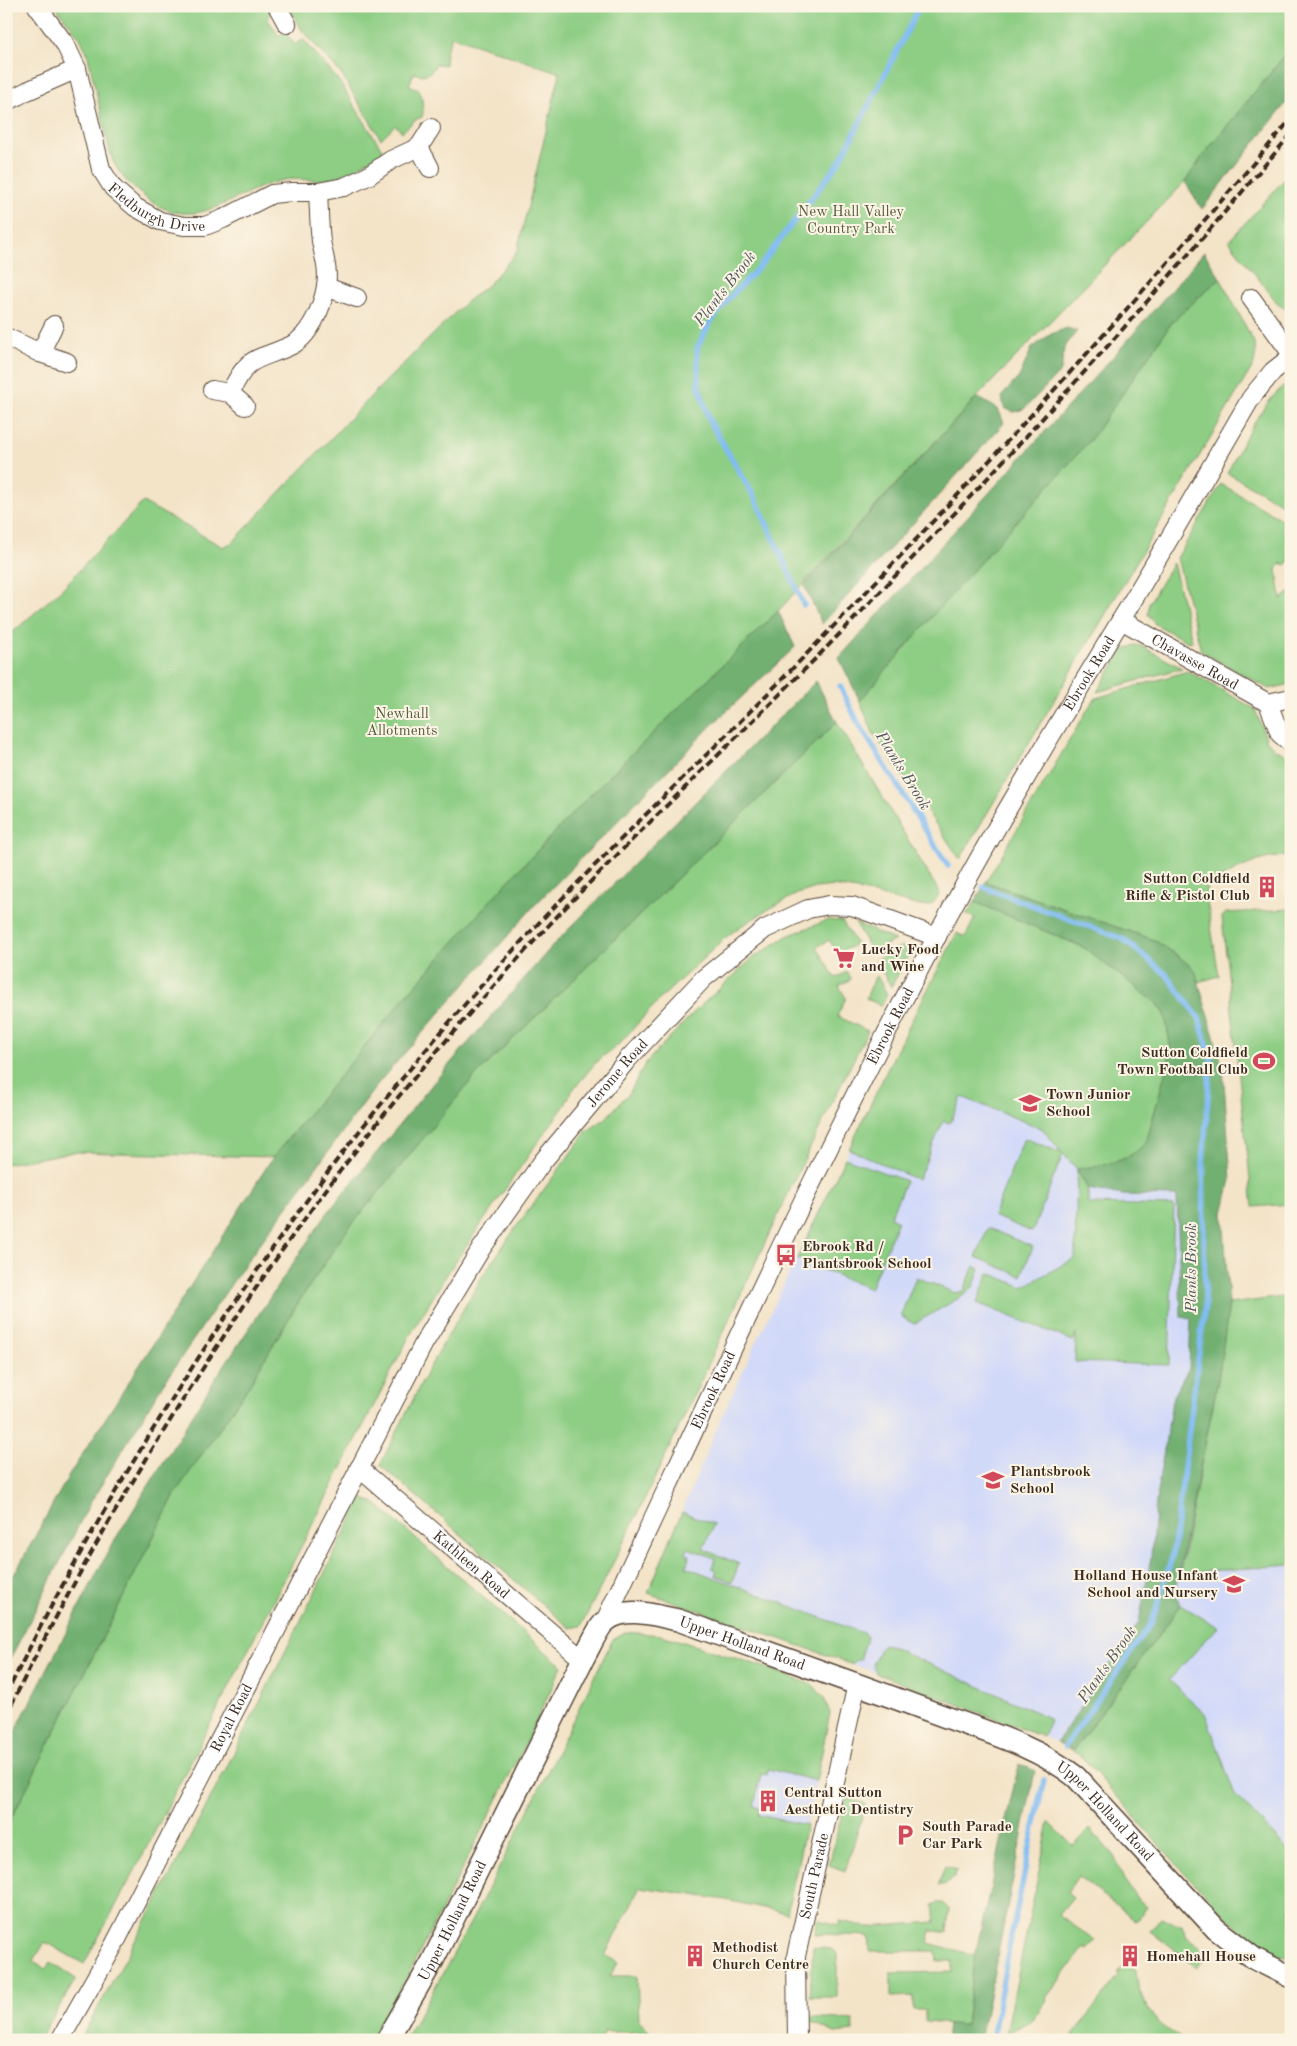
<svg xmlns="http://www.w3.org/2000/svg" width="1297" height="2046" viewBox="0 0 1297 2046" font-family="'Old Standard TT',serif">
  <style>
    .built { fill: #d1d9f9 }
    .green { fill: #8dcd84; stroke: #647c51 }
    .forest { fill: #72b072; stroke: #566d48 }
    .lines { fill: none; stroke-linecap: round; stroke-linejoin: round }
    .stream { stroke: #81bcf3; stroke-width: 5.5 }
    .minor-casing { stroke: #574637; stroke-width: 20 }
    .tertiary-casing { stroke: #574637; stroke-width: 24 }
    .minor { stroke: #fff; stroke-width: 18 }
    .tertiary { stroke: #fff; stroke-width: 21 }
    .rail { stroke: #3b2a1e; stroke-width: 4; stroke-dasharray: 8 4; stroke-linecap: butt }
    .labels { text-anchor: middle; stroke-width: 4; stroke-linejoin: round; paint-order: stroke }
    .street-label { font-size: 15px; fill: #3b2a1e; stroke: #fcf5e5 }
    .park-label { font-size: 15px; fill: #545b3d; stroke: #fcf5e5 }
    .poi-label { font-size: 15px; font-weight: bold; fill: #3b2a1e; stroke: #fcf5e5; text-anchor: start }
    .water-label { font-size: 16px; font-style: italic; fill: #50565e; stroke: #fcf5e5 }
  </style>
  <rect width="100%" height="100%" fill="#fcf5e5"/>
  <filter id="ink" filterUnits="userSpaceOnUse"><feTurbulence type="fractalNoise" baseFrequency=".02" numOctaves="2"/><feDisplacementMap in="SourceGraphic" scale="10" xChannelSelector="R" yChannelSelector="G"/><feConvolveMatrix kernelMatrix="1 2 1 2 8 2 1 2 1" color-interpolation-filters="sRGB"/></filter>
  <filter id="wash" filterUnits="userSpaceOnUse"><feTurbulence type="fractalNoise" baseFrequency=".0096" numOctaves="4" result="noise"/><feDisplacementMap in="SourceGraphic" scale="20" xChannelSelector="R" yChannelSelector="G"/><feGaussianBlur stdDeviation="1.12" result="paint"/><feColorMatrix in="noise" values="0 0 0 0 0 0 0 0 0 0 0 0 0 0 0 0 0 1.4 0 .05"/><feComposite in="paint" operator="in"/></filter>
  <g filter="url(#wash)">
    <rect width="100%" height="100%" fill="#f3e3c7"/>
    <path class="built" d="M986,882L1154,940L1180,957L1191,1318L1229,1304L1291,1296V1854L1235,1795L1205,1713L1169,1680L1218,1627L1181,1605L1151,1557L1139,1622L1057,1742L847,1662L648,1593L721,1418L789,1273L903,1037L957,933L965,937L975,918L967,914Z
      M768,1769L816,1781L806,1825L757,1815L754,1807L761,1774Z"/>
    <path class="green" d="M55,6H268L272,13L267,18L279,36L285,32L295,45L303,39L339,81L383,151C365,163 343,179 321,180C307,181 293,177 279,181C226,195 195,238 141,194C126,182 115,170 110,152L87,52L80,38Z
      M288,6H1291V48L1204,154L1185,182L977,397L778,611L598,787L513,876L407,995L273,1157L74,1152L6,1164V638L62,589L143,502L223,547L233,542L373,394L465,303L489,284L517,252L560,73L452,36L446,51L445,65L436,64C431,74 425,77 414,73L409,85L418,89L422,98L423,113L422,117L415,120L402,132L395,125L381,139L341,74L302,30Z
      M1291,172V312L1279,305L1229,241Z
      M1220,278L1254,342L1256,351L1254,364L960,859L873,733L860,701L941,606L1091,439L1173,321Z
      M1291,380V509L1227,473C1244,441 1261,402 1291,380Z
      M1221,484L1291,525V558L1286,565L1281,563L1277,569L1281,599L1291,592V684L1269,689L1201,651L1177,558Z
      M1173,563L1192,641L1188,642L1155,624L1148,614L1149,603Z
      M1135,645L1141,646L1182,668L1097,692L1123,650Z
      M1188,671L1255,709L1267,741L1276,750L1291,757V856C1257,856 1235,871 1206,886L1207,902L1219,976L1198,982L1195,970L1180,957L1154,940L986,882L1092,702L1096,698Z
      M837,722L940,893C934,902 932,907 920,906L862,891L834,886L816,888L797,894L778,904L741,926L725,938L661,998L617,1046L598,1060L571,1092L565,1105L535,1146L447,1274L409,1337L134,1872L84,1964L45,1942L33,1962L46,1969L50,1962L76,1979L39,2040H6V1829L176,1492L248,1387L298,1303L344,1234L474,1077Z
      M975,902L1083,947L1159,1005L1165,1014L1171,1051L1147,1140C1131,1164 1103,1163 1077,1170L1088,1189V1204L1174,1206L1169,1365L1075,1362L1076,1334L1073,1341L977,1303L989,1273L1023,1287L1075,1258L1077,1169L1063,1154L1032,1232L993,1216L1024,1138L1062,1153L1043,1129L962,1097L950,1123L943,1121L918,1180L849,1149L903,1037L957,933L965,937L975,918L967,914Z
      M1291,909V1204L1253,1207L1222,917L1226,913Z
      M828,920L842,921L856,944L838,954L829,940L817,947L835,978L847,972L851,979L839,986L846,998L837,1016L868,1031C767,1227 683,1431 581,1626L570,1628L380,1465L428,1370L482,1277L514,1230L587,1131L605,1119L630,1092L645,1064L656,1052L695,1011L753,958L787,936Z
      M855,923L895,940L872,953Z
      M902,946L906,950L907,958L891,987L876,960Z
      M877,976L887,994L881,1006L866,998L875,977Z
      M845,1158L906,1181L890,1217L898,1221L870,1289L797,1259Z
      M988,1228L1033,1247L1021,1276L976,1257Z
      M974,1266L980,1269L973,1287L966,1294L914,1324L902,1317V1312L916,1277L955,1293L964,1291Z
      M1291,1296V1565L1180,1573L1218,1380L1229,1304Z
      M362,1498L376,1504L562,1666L522,1751L426,1940L408,1975L369,2040H80C181,1863 271,1680 362,1498Z
      M682,1512L714,1524L703,1549L739,1564L732,1582L715,1575L717,1570L712,1568L715,1558L688,1548L686,1553L690,1555L686,1567L865,1634L867,1638L860,1660H856L852,1664L648,1593Z
      M1181,1605L1218,1627L1169,1680L1205,1713L1235,1795L1291,1854V1959L1270,1951L1242,1933L1182,1870L1082,1757L1073,1751Z
      M625,1632L661,1635L761,1666L813,1685L824,1698L830,1713L816,1781L768,1769L767,1775L761,1774L754,1806L759,1808L758,1815L806,1825L787,1913L726,1900L640,1887L605,1955L618,1962L610,1976H637L639,2020L648,2029L649,2032H605L601,2040H404C482,1911 546,1773 613,1639Z
      M885,1644L1047,1717L1050,1720L1043,1737L876,1673L873,1664L881,1646Z
      M846,1798L866,1804L845,1871L829,1865Z
      M1049,1822L1073,1846L1090,1829L1114,1856L1124,1880L1139,1901L1147,1907L1137,1921L1078,1876L1067,1892L1073,1897L1058,1915L1095,1940L1087,1950L1084,1948L1046,1998L1047,2000L1032,2020L1006,2034Z
      M945,1866L957,1870C954,1881 949,1884 938,1886Z
      M938,1903H943L949,1909L947,1933L931,1930L928,1943L975,1955L966,2025L925,2022V2010H913V1996L891,1997V1973L952,1972V1961H937L936,1951H870L869,1936L815,1934L818,1920L839,1925L840,1921L868,1927L935,1922L933,1905Z
      M1161,1917L1182,1927L1187,1937L1209,1953L1197,1968L1150,1931Z
      M813,1947L832,1949L837,1953V1997H810Z
      M1126,1962L1136,1970C1137,1988 1144,2007 1157,2021C1164,2028 1175,2034 1183,2040H1078L1072,2036L1119,1975L1117,1973Z
      M810,2017L853,2020V2031L835,2033L810,2021Z"/>
    <path class="forest" d="M1291,48V97L1202,209L1185,182L1204,154Z
      M1204,252L1220,278L1173,321L1091,439L941,606L860,701L839,658L1121,348Z
      M1067,328L1077,331L1064,348L1061,371L1024,409L1014,412L1004,408L1002,396L1019,377L1032,348L1051,334Z
      M977,397L998,409L1004,423L822,624L804,585Z
      M778,611L795,647L713,724L534,906L380,1081L245,1264L163,1384L89,1505L6,1667V1589L68,1477L273,1157L407,995L498,892L598,787Z
      M816,681L837,722L474,1077L344,1234L298,1303L248,1387L176,1492L6,1829V1749L11,1739L111,1546L217,1376L325,1216L435,1081L555,943Z
      M986,882L1154,940L1180,957L1195,970L1223,1068L1231,1180L1223,1213L1229,1304L1218,1380L1174,1595L1181,1605L1073,1751L1057,1742L1139,1622L1151,1557L1157,1492L1173,1396L1189,1368L1191,1318L1181,1317L1177,1196L1123,1195L1088,1189L1077,1169C1103,1165 1131,1163 1147,1140L1171,1051L1165,1014L1159,1005L1083,947L975,902Z
      M1019,1764L1035,1771L980,2040H946L948,2024L966,2025L974,1959Z"/>
    <g class="lines">
      <path class="stream" d="M804,605L755,498L710,422L699,386L697,348L710,323L729,298L760,266L840,161L920,6
        M840,686L857,721L948,866
        M983,887L1123,939L1166,974L1199,1018L1211,1058L1203,1163L1205,1305L1173,1554L1152,1622L1065,1746
        M992,2040L1010,1942L1044,1780"/>
    </g>
  </g>
  <g filter="url(#ink)">
    <g class="lines">
      <g class="minor-casing">
        <g id="minor">
          <path id="s1" d="M37,6L65,44L77,69L101,169L113,188L135,207L160,221L184,226H205L223,219L272,194L292,192H318L344,187L368,176L391,160L419,147"/>
          <path d="M277,6L287,24"/>
          <path d="M6,102L27,91L77,69"/>
          <path d="M430,168L419,147L431,128"/>
          <path d="M326,287L357,298"/>
          <path d="M1251,298L1291,353"/>
          <path d="M6,337L40,353L67,362"/>
          <path d="M40,353L54,325"/>
          <path d="M212,390L230,393L245,406"/>
          <path d="M230,393C249,354 254,362 290,346C309,338 323,306 326,286C329,271 324,257 321,241C319,225 319,208 318,192"/>
          <path id="s2" d="M1121,620L1268,703L1291,698"/>
          <path d="M1268,703L1280,734L1291,743"/>
          <path id="s3" d="M359,1468L575,1653L584,1657"/>
          <path id="s4" d="M605,1621C721,1374 834,1124 965,884C1014,794 1068,708 1121,620C1165,547 1208,472 1251,398L1273,371L1291,357"/>
          <path id="s5" d="M60,2040L113,1947L424,1343L481,1249L543,1161L628,1059L704,978L765,929L808,909L829,905L852,906L937,937"/>
          <path id="s6" d="M797,2040L796,1956L857,1684"/>
        </g>
      </g>
      <g class="tertiary-casing">
        <g id="tertiary">
          <path id="s7" d="M387,2040L432,1962L584,1657C590,1647 598,1627 606,1621C625,1605 657,1616 678,1620C764,1651 850,1681 935,1713C983,1731 1035,1745 1076,1777L1216,1929L1255,1959L1291,1977"/>
        </g>
      </g>
      <use href="#minor" class="minor"/>
      <use href="#tertiary" class="tertiary"/>
      <path class="rail" d="M6,1695C69,1566 142,1442 222,1322C275,1243 331,1164 392,1091C444,1027 498,965 555,906C643,815 736,728 823,637C985,469 1141,297 1291,119
        M6,1716C52,1620 104,1527 160,1437C235,1314 317,1195 409,1084C460,1024 512,964 566,907C649,821 737,738 821,653C984,486 1141,313 1291,134"/>
    </g>
  </g>
  <defs>
    <g id="building-bare" transform="scale(1.725)"><path d="M-4-6H4V6H1V3H-1V6H-4ZM-2.5-4.3h1.7v1.8h-1.7ZM.8-4.3h1.7v1.8H.8ZM-2.5-1h1.7V.8h-1.7ZM.8-1h1.7V.8H.8Z" fill="#d1495b" stroke="#fcf5e5" stroke-width="2.5" paint-order="stroke"/></g>
    <g id="supermarket-bare" transform="scale(1.725)"><path d="M-6-5.5h2.5l.6 2H6L4.5 2H-2.5L-4.4-4H-6ZM-1.5 3.2a1.3 1.3 0 1 0 .1 0ZM3 3.2a1.3 1.3 0 1 0 .1 0Z" fill="#d1495b" stroke="#fcf5e5" stroke-width="2.5" paint-order="stroke"/></g>
    <g id="stadium-bare" transform="scale(1.725)"><path d="M0-5a6.5 5 0 1 0 0 10a6.5 5 0 1 0 0-10ZM-3.5-1.8h7v3.6h-7Z" fill="#d1495b" stroke="#fcf5e5" stroke-width="2.5" paint-order="stroke"/></g>
    <g id="school-bare" transform="scale(1.725)"><path d="M0-5L7-2L0 1L-7-2ZM-4 1L0 2.5L4 1V4Q0 6-4 4Z" fill="#d1495b" stroke="#fcf5e5" stroke-width="2.5" paint-order="stroke"/></g>
    <g id="bus-bare" transform="scale(1.725)"><path d="M-5-6H5V4H4V6H2V4H-2V6H-4V4H-5ZM-3.5-4V0h7V-4ZM-3.5 1.2v1.5H-2V1.2ZM2 1.2v1.5H3.5V1.2Z" fill="#d1495b" stroke="#fcf5e5" stroke-width="2.5" paint-order="stroke"/></g>
    <g id="parking-bare" transform="scale(1.725)"><path d="M-3.5-5.5H1a3.5 3.5 0 0 1 0 7H-1V5.5H-3.5ZM-1-3.4V-.6H.8a1.4 1.4 0 0 0 0-2.8Z" fill="#d1495b" stroke="#fcf5e5" stroke-width="2.5" paint-order="stroke"/></g>
  </defs>
  <g fill-rule="evenodd">
    <use href="#building-bare" x="1267" y="887"/>
    <use href="#supermarket-bare" x="844" y="958"/>
    <use href="#stadium-bare" x="1264" y="1061"/>
    <use href="#school-bare" x="1030" y="1103"/>
    <use href="#bus-bare" x="786" y="1255"/>
    <use href="#school-bare" x="993" y="1480"/>
    <use href="#school-bare" x="1234" y="1584"/>
    <use href="#building-bare" x="768" y="1801"/>
    <use href="#parking-bare" x="905" y="1835"/>
    <use href="#building-bare" x="695" y="1956"/>
    <use href="#building-bare" x="1130" y="1956"/>
  </g>
  <g class="labels">
    <g class="street-label">
      <text dy="5" stroke="none"><textPath href="#s1" startOffset="250">Fledburgh Drive</textPath></text>
      <text dy="5" stroke="none"><textPath href="#s2" startOffset="85">Chavasse Road</textPath></text>
      <text dy="5" stroke="none"><textPath href="#s4" startOffset="1065">Ebrook Road</textPath></text>
      <text dy="5" stroke="none"><textPath href="#s4" startOffset="660">Ebrook Road</textPath></text>
      <text dy="5" stroke="none"><textPath href="#s5" startOffset="1119">Jerome Road</textPath></text>
      <text dy="5" stroke="none"><textPath href="#s4" startOffset="255">Ebrook Road</textPath></text>
      <text dy="5" stroke="none"><textPath href="#s3" startOffset="148">Kathleen Road</textPath></text>
      <text dy="5" stroke="none"><textPath href="#s7" startOffset="616">Upper Holland Road</textPath></text>
      <text dy="5" stroke="none"><textPath href="#s5" startOffset="365">Royal Road</textPath></text>
      <text dy="5" stroke="none"><textPath href="#s7" startOffset="1021">Upper Holland Road</textPath></text>
      <text dy="5" stroke="none"><textPath href="#s6" startOffset="166">South Parade</textPath></text>
      <text dy="5" stroke="none"><textPath href="#s7" startOffset="136">Upper Holland Road</textPath></text>
    </g>
    <g class="park-label">
      <text x="851" y="216">New Hall Valley<tspan x="851" dy="17">Country Park</tspan></text>
      <text x="402" y="718">Newhall<tspan x="402" dy="17">Allotments</tspan></text>
    </g>
    <g class="poi-label">
      <text x="1250" y="883" text-anchor="end">Sutton Coldfield<tspan x="1250" dy="17">Rifle &amp; Pistol Club</tspan></text>
      <text x="861" y="954">Lucky Food<tspan x="861" dy="17">and Wine</tspan></text>
      <text x="1248" y="1057" text-anchor="end">Sutton Coldfield<tspan x="1248" dy="17">Town Football Club</tspan></text>
      <text x="1046" y="1099">Town Junior<tspan x="1046" dy="17">School</tspan></text>
      <text x="802" y="1251">Ebrook Rd /<tspan x="802" dy="17">Plantsbrook School</tspan></text>
      <text x="1010" y="1476">Plantsbrook<tspan x="1010" dy="17">School</tspan></text>
      <text x="1218" y="1580" text-anchor="end">Holland House Infant<tspan x="1218" dy="17">School and Nursery</tspan></text>
      <text x="784" y="1797">Central Sutton<tspan x="784" dy="17">Aesthetic Dentistry</tspan></text>
      <text x="922" y="1831">South Parade<tspan x="922" dy="17">Car Park</tspan></text>
      <text x="712" y="1952">Methodist<tspan x="712" dy="17">Church Centre</tspan></text>
      <text x="1146" y="1961">Homehall House</text>
    </g>
    <g class="water-label">
      <text transform="translate(724 288) rotate(-52)" y="6">Plants Brook</text>
      <text transform="translate(904 770) rotate(58)" y="6">Plants Brook</text>
      <text transform="translate(1190 1268) rotate(-90)" y="6">Plants Brook</text>
      <text transform="translate(1106 1664) rotate(-55)" y="6">Plants Brook</text>
    </g>
  </g>
  <rect width="1297" height="2046" fill="none" stroke="#fcf5e5" stroke-width="25"/>
</svg>
